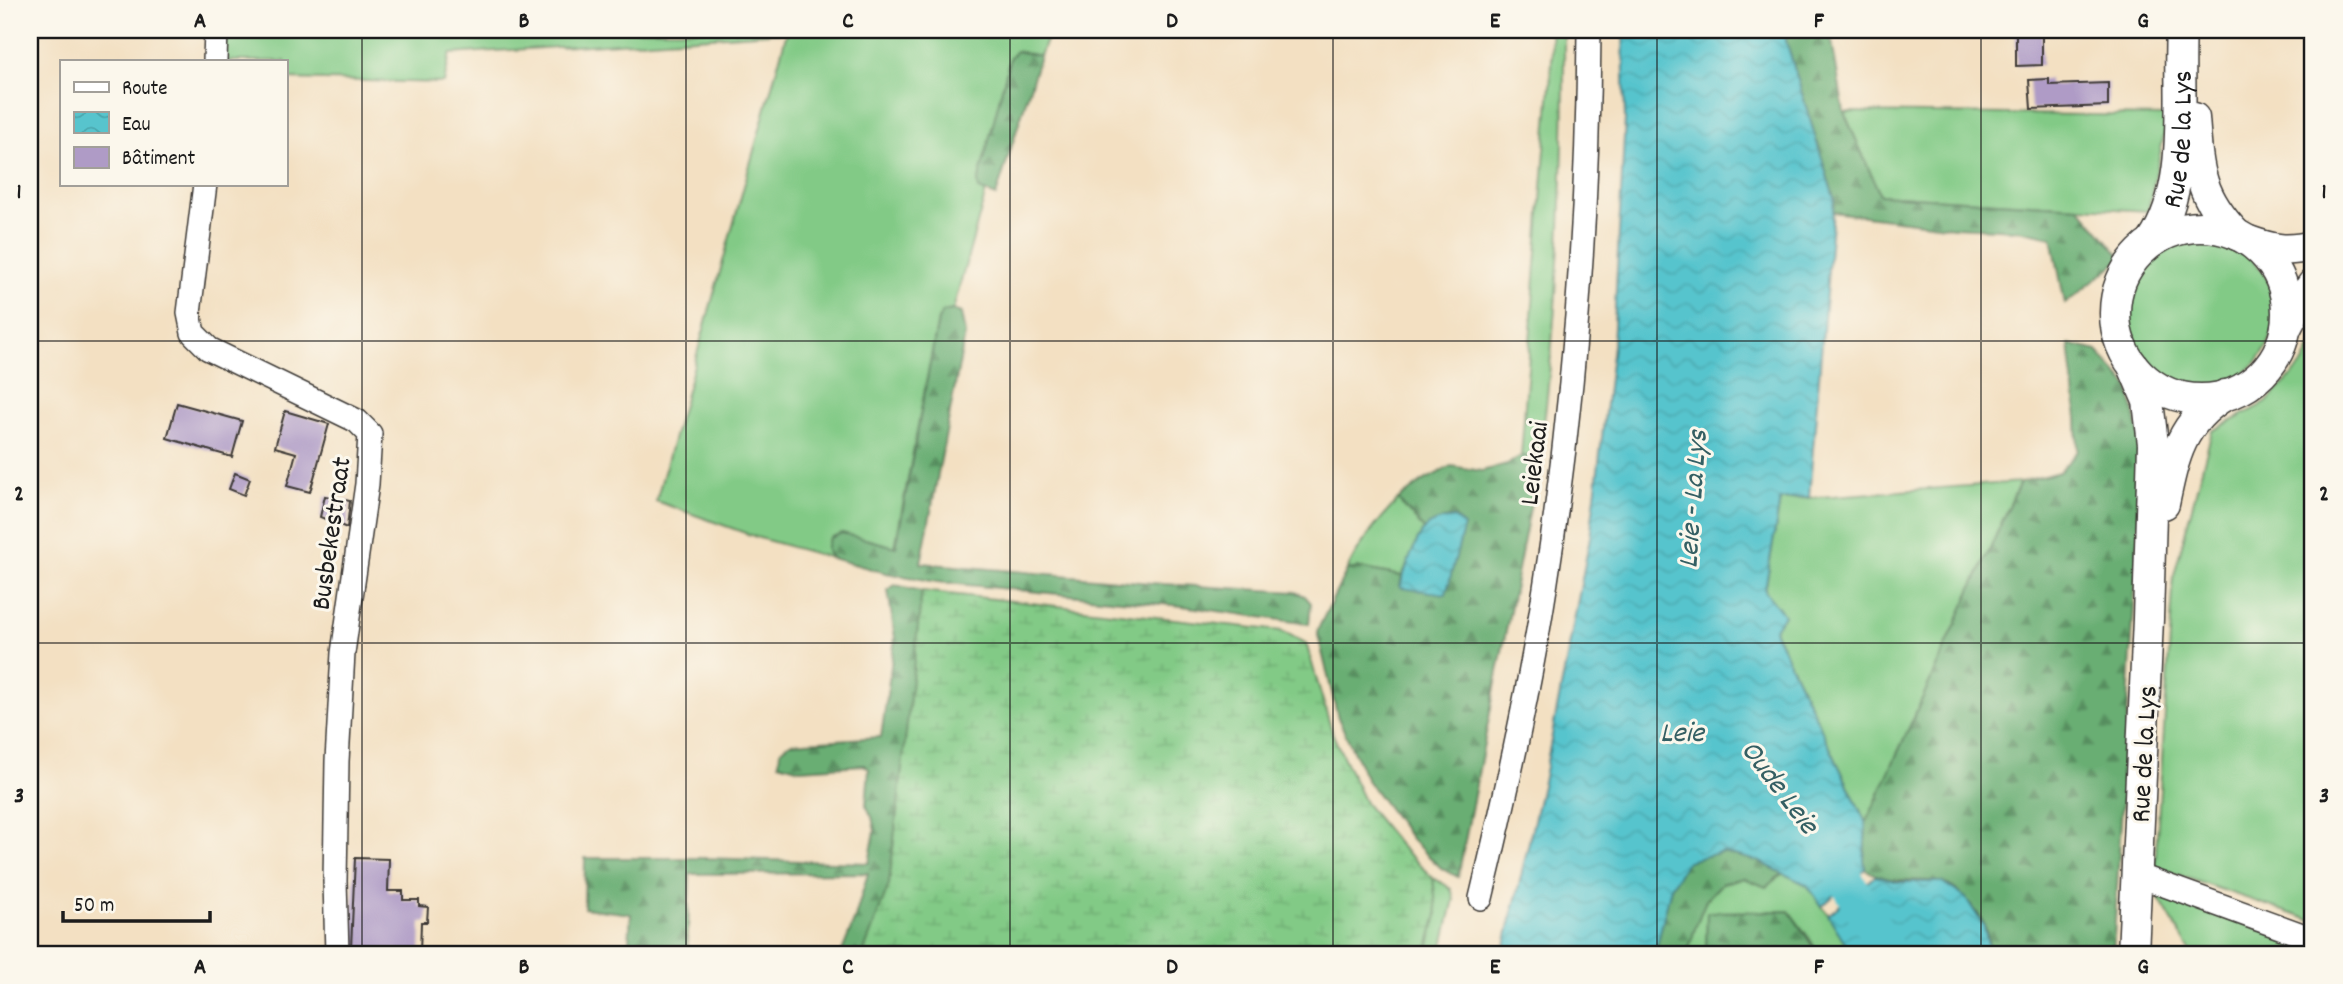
<svg xmlns="http://www.w3.org/2000/svg" width="2343" height="984" viewBox="0 0 2343 984" font-family="Dekko,sans-serif">
  <style>
    .grass { fill: #82ca86; stroke: #4f7351; stroke-width: 2 }
    .forest { fill: url(#forest-firs); stroke: #426548; stroke-width: 2 }
    .wetland { fill: url(#wetland-marsh); stroke: #4f7351; stroke-width: 2 }
    .water { fill: url(#water-waves); stroke: #3a7074; stroke-width: 2 }
    .lines { fill: none; stroke-linecap: round; stroke-linejoin: round }
    .river { stroke: #57c4cd; stroke-width: 35 }
    .building { fill: #af9bc6 }
    .minor-casing { stroke: #3c3935; stroke-width: 26 }
    .major-casing { stroke: #3c3935; stroke-width: 33 }
    .minor { stroke: #fff; stroke-width: 23 }
    .major { stroke: #fff; stroke-width: 30 }
    .grid { fill: none; stroke: #1c1c1c; stroke-width: 2; stroke-opacity: 0.55 }
    .labels { text-anchor: middle; stroke-width: 6; stroke-linejoin: round; paint-order: stroke }
    .street-label { font-size: 28px; fill: #1c1c1c; stroke: #fbf7ec }
    .water-label { font-size: 30px; font-style: italic; fill: #345f63; stroke: #fbf7ec }
    .neatline { fill: none; stroke: #1c1c1c; stroke-width: 2.5 }
    .grid-label { font-size: 23px; text-anchor: middle; font-weight: bold; fill: #1c1c1c }
  </style>
  <defs>
    <pattern id="forest-firs" width="22" height="20" patternUnits="userSpaceOnUse" patternTransform="scale(1.75)"><rect width="22" height="20" fill="#69ae73"/><path d="M5 1l3.5 6h-7zM16 11l3.5 6h-7z" fill="#568d5e"/></pattern>
    <pattern id="wetland-marsh" width="20" height="14" patternUnits="userSpaceOnUse" patternTransform="scale(1.75)"><rect width="20" height="14" fill="#82ca86"/><path d="M1 5h8M5 5V1M11 12h8M15 12V8" fill="none" stroke="#70ad73"/></pattern>
    <pattern id="water-waves" width="16" height="10" patternUnits="userSpaceOnUse" patternTransform="scale(1.75)"><rect width="16" height="10" fill="#57c4cd"/><path d="M0 5q4-4 8 0t8 0" fill="none" stroke="#4ba8af"/></pattern>
  </defs>
  <rect width="100%" height="100%" fill="#fbf7ec"/>
  <filter id="ink" filterUnits="userSpaceOnUse"><feTurbulence type="fractalNoise" baseFrequency=".0143" numOctaves="2"/><feDisplacementMap in="SourceGraphic" scale="14" xChannelSelector="R" yChannelSelector="G"/><feConvolveMatrix kernelMatrix="1 2 1 2 8 2 1 2 1" color-interpolation-filters="sRGB"/></filter>
  <filter id="wash" filterUnits="userSpaceOnUse"><feTurbulence type="fractalNoise" baseFrequency=".00686" numOctaves="4" result="noise"/><feDisplacementMap in="SourceGraphic" scale="28" xChannelSelector="R" yChannelSelector="G"/><feGaussianBlur stdDeviation="1.57" result="paint"/><feColorMatrix in="noise" values="0 0 0 0 0 0 0 0 0 0 0 0 0 0 0 0 0 1.4 0 .05"/><feComposite in="paint" operator="in"/></filter>
  <g filter="url(#wash)">
    <rect width="100%" height="100%" fill="#f3e0c2"/>
    <path class="grass" d="M223,30H1050L1040,56L1016,51L979,189L986,192L953,310L943,312L938,320L895,547L842,533L830,538C826,546 825,551 831,558L759,538L656,501L787,32L450,54L444,83L285,79V61H221Z
      M1551,30H1564C1565,172 1558,316 1540,457L1521,456L1552,60Z
      M1844,112L2168,116L2148,211L1880,195Z
      M2127 313a74 74 0 1 1 148 0a74 74 0 1 1-148 0Z
      M2313,342V921L2155,867L2174,575L2212,431L2266,403L2303,364Z
      M2020,482L1866,823L1774,630L1765,591L1780,500Z
      M1398,500L1424,529L1402,576L1360,568L1347,570C1360,543 1377,522 1398,500Z
      M1783,873L1807,885L1838,928L1852,954H1818L1810,939L1789,911L1707,912L1706,954H1687L1696,925L1706,900L1722,883L1744,878L1766,886Z
      M1433,878L1451,888L1454,899L1441,954H1426L1437,915Z
      M2155,892L2313,948V954H2192Z"/>
    <path class="forest" d="M1786,30H1830L1844,112L1880,195L2079,207L2122,258L2065,304L2052,237L2018,230L1954,227L1833,212L1834,198L1786,41Z
      M1016,51L1040,56L996,196L979,189L978,183L1010,57Z
      M953,310L961,313L965,334L921,563L1163,584L1295,592L1305,596L1311,603L1309,624L1182,606L937,582L886,573L831,558C825,550 826,546 830,538L842,533L896,547L938,320L943,312Z
      M2069,344L2097,351L2129,387L2143,454L2113,954H1990C1989,946 1988,936 1985,927C1979,912 1957,885 1940,882C1913,878 1889,885 1865,869L1864,859L1866,823L2020,482L2059,472L2078,451L2077,418Z
      M1521,456L1540,457L1458,877L1441,868L1412,840L1367,780L1338,718L1317,631L1347,570L1359,568L1402,576L1400,587L1454,518L1443,519L1424,529L1398,500L1423,481L1451,466L1482,471L1507,464Z
      M895,585L922,591L889,885L863,954H841L854,921L868,873L690,874L687,954H490L494,952L628,953L631,914L584,908L585,858H702L869,863L875,831L872,817L866,805L869,769L864,765L800,769L779,763L780,751L790,743L881,737L895,638L888,590Z
      M1722,852L1758,861L1783,873L1766,887L1744,878L1722,883L1706,900L1696,925L1687,954H1655L1671,887L1687,861Z
      M1789,911L1818,954H1706L1707,912Z"/>
    <path class="wetland" d="M922,591L1282,631L1306,643L1333,735L1365,803L1399,845L1433,878L1437,915L1426,954H863L889,885Z"/>
    <path class="water" d="M1623,30H1786V41L1834,198L1809,497L1780,500L1765,591L1784,615L1774,630L1866,823L1864,859L1865,869L1822,906L1807,885L1758,861L1722,852L1687,861L1671,887L1655,954H1503L1544,777L1590,537L1613,345L1625,119Z
      M1454,518L1464,526L1446,594L1400,588C1403,574 1415,541 1424,530C1430,522 1444,519 1454,518Z
      M1875,876L1899,882H1942L1966,898L1984,926L1990,954H1852L1828,915Z"/>
    <g class="lines">
      <path class="river" d="M1824,843L1890,954"/>
    </g>
    <g id="blocks">
      <path class="building" d="M2016,30H2042V65L2016,66Z
        M2049,79V85L2108,83V106L2031,109L2029,80Z
        M177,403L242,421L232,457L167,438Z
        M285,411L329,424L310,492L287,486L296,453L275,447Z
        M235,473L250,479L244,495L229,489Z
        M325,496L350,501L347,528L320,517Z
        M355,858L389,859L388,891H403V900H419V906L428,907L427,922H421L420,954H400V950L351,948Z"/>
    </g>
  </g>
  <g filter="url(#ink)">
    <use href="#blocks" fill-opacity="0" stroke="#3c3935" stroke-width="2"/>
    <g class="lines">
      <g class="minor-casing">
        <path id="minor" d="M215,61L216,30
          M205,184L189,313L193,333L209,349L357,421L370,434L367,484L343,653L337,761L335,881L337,954
          M2137,875L2313,939
          M1481,898C1506,795 1529,692 1545,588C1574,403 1588,216 1589,30"/>
      </g>
      <g class="major-casing">
        <g id="major">
          <path d="M2194,118C2198,170 2199,196 2237,235"/>
          <circle cx="2201" cy="313" r="86"/>
          <path d="M2249,241C2274,250 2287,252 2313,246"/>
          <path id="s1" d="M2152,242C2192,183 2177,98 2181,30"/>
          <path d="M2286,328L2298,305L2313,284"/>
          <path d="M2133,366L2148,401L2153,444L2148,619L2133,954"/>
          <path d="M2164,504C2174,456 2181,422 2225,395"/>
        </g>
      </g>
      <use href="#minor" class="minor"/>
      <use href="#major" class="major"/>
    </g>
  </g>
  <path class="grid" d="M362,30V954M686,30V954M1010,30V954M1333,30V954M1657,30V954M1981,30V954M30,341H2313M30,643H2313"/>
  <g class="labels">
    <g class="street-label">
      <text dy="10" stroke="none"><textPath href="#s1" startOffset="108">Rue de la Lys</textPath></text>
      <text transform="translate(1532 463) rotate(-83)" y="10">Leiekaai</text>
      <text transform="translate(329 533) rotate(-82)" y="10">Busbekestraat</text>
      <text transform="translate(2142 754) rotate(-87)" y="10">Rue de la Lys</text>
    </g>
    <g class="water-label">
      <text transform="translate(1691 499) rotate(-86)" y="10">Leie - La Lys</text>
      <text x="1682" y="741">Leie</text>
      <text transform="translate(1781 786) rotate(53)" y="10">Oude Leie</text>
    </g>
  </g>
  <rect width="2343" height="984" fill="none" stroke="#fbf7ec" stroke-width="77"/>
  <rect x="60" y="60" width="228" height="126" fill="#fbf7ec" stroke="#a29f99" stroke-width="2"/>
  <rect x="74" y="82" width="35" height="10" fill="#ffffff" stroke="#a29f99" stroke-width="2"/>
  <text x="122" y="94" font-size="21" fill="#1c1c1c">Route</text>
  <rect x="74" y="112" width="35" height="21" fill="url(#water-waves)" stroke="#a29f99" stroke-width="2"/>
  <text x="122" y="130" font-size="21" fill="#1c1c1c">Eau</text>
  <rect x="74" y="147" width="35" height="21" fill="#af9bc6" stroke="#a29f99" stroke-width="2"/>
  <text x="122" y="164" font-size="21" fill="#1c1c1c">Bâtiment</text>
  <path d="M63 911v10h147v-10" fill="none" stroke="#1c1c1c" stroke-width="3.5"/>
  <text x="74" y="911" font-size="21" fill="#1c1c1c" stroke="#fbf7ec" stroke-width="5" paint-order="stroke">50 m</text>
  <rect x="38" y="38" width="2266" height="908" class="neatline"/>
  <g class="grid-label">
    <text x="200" y="27">A</text>
    <text x="524" y="27">B</text>
    <text x="848" y="27">C</text>
    <text x="1172" y="27">D</text>
    <text x="1495" y="27">E</text>
    <text x="1819" y="27">F</text>
    <text x="2143" y="27">G</text>
    <text x="19" y="198">1</text>
    <text x="2324" y="198">1</text>
    <text x="19" y="500">2</text>
    <text x="2324" y="500">2</text>
    <text x="19" y="802">3</text>
    <text x="2324" y="802">3</text>
    <text x="200" y="973">A</text>
    <text x="524" y="973">B</text>
    <text x="848" y="973">C</text>
    <text x="1172" y="973">D</text>
    <text x="1495" y="973">E</text>
    <text x="1819" y="973">F</text>
    <text x="2143" y="973">G</text>
  </g>
</svg>
